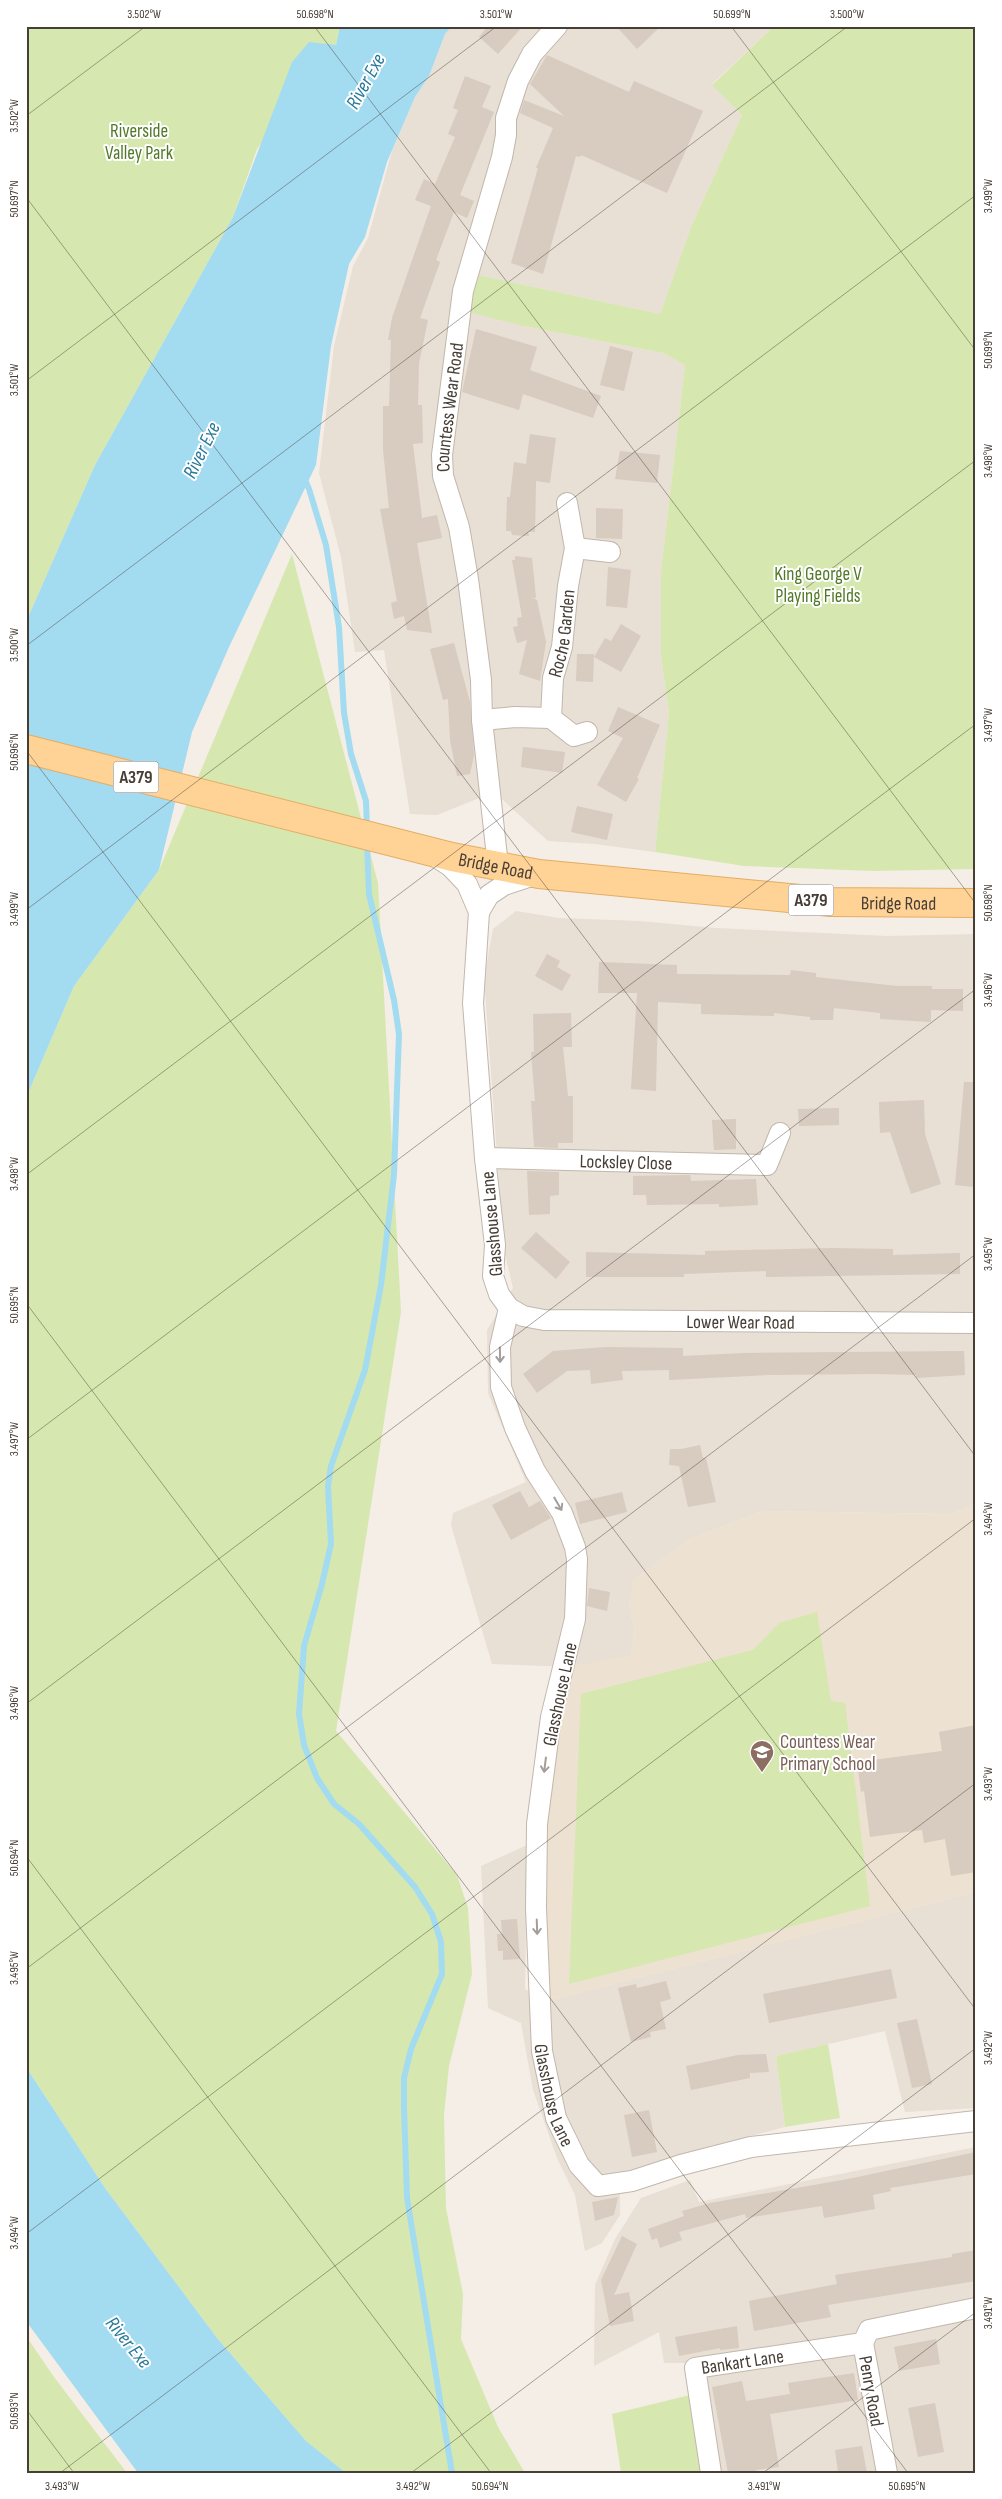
<svg xmlns="http://www.w3.org/2000/svg" width="1002" height="2499" viewBox="0 0 1002 2499" font-family="'Sofia Sans Condensed',sans-serif">
  <style>
    .residential { fill: #e8dfd5 }
    .education { fill: #ede1d1 }
    .green { fill: #d6e8af }
    .water { fill: #a3dbf1 }
    .lines { fill: none; stroke-linecap: round; stroke-linejoin: round }
    .stream { stroke: #a3dbf1; stroke-width: 6 }
    .building { fill: #d8cbbf }
    .street-casing { stroke: #c2b7ac; stroke-width: 22 }
    .primary-casing { stroke: #e4ad64; stroke-width: 30 }
    .street { stroke: #fff; stroke-width: 20 }
    .primary { stroke: #ffd295; stroke-width: 28 }
    .oneway { stroke: #a39e9a }
    .ticks { fill: none; stroke: #473e36; stroke-width: 1; stroke-opacity: 0.45 }
    .labels { text-anchor: middle; stroke-width: 4; stroke-linejoin: round; paint-order: stroke }
    .shield { fill: #fff; stroke: #7e7872; stroke-width: 1 }
    .shield-label { font-size: 18px; font-weight: bold; fill: #473e36 }
    .park-label { font-size: 19px; fill: #527928; stroke: #fff }
    .street-label { font-size: 19px; fill: #473e36; stroke: #fff }
    .education-label { font-size: 19px; fill: #785e54; stroke: #fff; text-anchor: start }
    .water-label { font-size: 20px; font-style: italic; fill: #2a7a9b; stroke: #fff }
    .neatline { fill: none; stroke: #473e36; stroke-width: 2 }
    .ticks-label { font-size: 12px; text-anchor: middle; fill: #473e36 }
  </style>
  <rect width="100%" height="100%" fill="#f4eee7"/>
  <path class="residential" d="M452,26H774L712,84L742,115L691,227L660,314L478,275L524,326L663,353L685,365L661,572V656L669,713L655,852L595,844L548,841L494,792L437,815L410,814L384,650L355,652L341,557L319,473L334,346L353,266L368,238L392,151L415,97L429,76L445,34Z
    M516,911L559,918L639,921L716,928L887,936L976,934V1504L950,1514L763,1511L687,1540L634,1580L629,1604L634,1630L631,1656L570,1667L492,1664L451,1525L453,1513L526,1482L488,1393L487,1330L513,1288L504,1250L484,978L493,929Z
    M527,1845L525,1989L546,2001L976,1892V2108L905,2112L885,2031L776,2056L785,2127L704,2148L620,2177V2215L602,2243L585,2251L575,2195L557,2158L533,2090L521,2023L488,2008L481,1866Z
    M976,2147V2473H705L685,2363H664L659,2332L594,2366L595,2285L615,2239L641,2198L690,2180L699,2202Z"/>
  <path class="education" d="M976,1504V1892L546,2001L544,1800L570,1667L631,1655L634,1630L629,1604L634,1580L687,1540L763,1511L950,1514Z"/>
  <path class="green" d="M26,26H340L336,45L257,149L233,217L95,465L26,622Z
    M774,26H976V869L873,871L744,866L655,852L669,713L661,656V572L685,365L663,353L524,326L469,312L478,275L660,314L691,227L742,115L712,85Z
    M292,554L378,883L401,1312L336,1731L457,1875L468,1908L472,1974L449,2066L444,2115L446,2208L463,2294L461,2339L498,2427L525,2473H346L306,2441L217,2338L105,2188L26,2067V1098L74,986L159,870Z
    M817,1612L831,1701L845,1703L870,1906L569,1984L581,1694L753,1650L779,1623Z
    M828,2044L840,2118L785,2127L776,2056Z
    M26,2336L54,2377L127,2473H26Z
    M690,2395L705,2473H621L612,2414Z"/>
  <path class="water" d="M340,26H452L445,34L429,76L415,97L387,162L365,237L349,264L331,346L316,465L229,647L192,732L159,870L74,986L26,1098V622L95,465L233,217L292,62L309,42L336,45Z
    M26,2067L105,2188L217,2338L306,2441L346,2473H138L26,2321Z"/>
  <g class="lines">
    <path class="stream" d="M304,478L309,489L326,545L339,627L344,713L351,754L366,801L367,828
      M367,843L369,894L394,1000L399,1034L394,1175L381,1285L365,1370L331,1466L328,1486L331,1544L322,1584L304,1646L299,1714L304,1745L317,1778L334,1804L359,1824L415,1887L432,1914L441,1942L442,1974L411,2049L404,2078V2107L407,2198L452,2473"/>
  </g>
  <path class="building" d="M488,26H523L498,54L479,37Z
    M616,26H661L637,49Z
    M547,55L629,92L634,81L703,111L667,193L581,155L580,157L576,156L543,274L511,263L538,168H536L553,128L520,113L524,100L564,116L530,84Z
    M465,76L491,86L482,107L494,112L460,195L474,201L467,218L454,212L436,260L440,262L420,318L428,320L419,363L418,405H422L423,443L413,444L422,518L437,515L442,538L417,543L432,633L407,630L404,616L394,619L391,603L397,601L380,509L389,508L383,450V406H389L391,340H388L392,318L431,206L415,200L424,179L435,184L455,137L448,134L458,110L453,108Z
    M476,329L537,347L530,370L601,396L593,418L523,394L519,410L462,392Z
    M610,346L633,352L624,391L600,385Z
    M530,434L556,438L550,483L536,481L535,532H528L529,536L512,535L511,531H506L507,497H510L514,462L526,464Z
    M620,451L660,455L657,483L615,479Z
    M596,508L623,509L622,539L596,538Z
    M515,556L532,558L536,598L531,597L537,600L546,642L540,681L519,674L527,640L517,643L513,627L518,626L517,618L522,617L512,560H515Z
    M608,567L631,570L627,608L606,606Z
    M621,624L641,636L621,672L594,657L605,638L611,641Z
    M454,643L470,702L474,755L470,774L457,776L450,740L448,699L443,700L430,649Z
    M577,654H594L593,682L576,681Z
    M618,707L660,725L637,778L639,779L626,802L597,785L623,738L608,731Z
    M523,747L565,752L562,773L521,767Z
    M577,806L613,814L607,840L571,832Z
    M547,954L560,961L557,967L571,975L562,991L535,976Z
    M599,962L677,965V974L790,975L791,970L816,973V977L897,986H932V989H963V1011L931,1010V1022L880,1019V1013L834,1008L833,1020H810V1017L774,1013V1016L701,1014V1004L658,1002L656,1091L631,1089L637,993H598Z
    M571,1013L572,1047H563L568,1096H573V1143H558V1148L534,1147L531,1101H535L531,1052H534L533,1014Z
    M964,1082H976V1155L973,1187L955,1185Z
    M924,1100L925,1134L941,1184L911,1194L890,1132L880,1133L879,1102Z
    M839,1108V1125L799,1126L798,1109Z
    M736,1119V1149L714,1150L712,1120Z
    M527,1171L559,1172V1195L550,1196V1214L529,1215Z
    M690,1175L691,1181L756,1179L758,1205L719,1207V1204L647,1205L646,1195H633V1176Z
    M536,1232L570,1262L556,1279L521,1248Z
    M830,1248L893,1249V1255L960,1253V1274L766,1277V1271L684,1274V1277H586V1252L705,1255V1251Z
    M606,1347L683,1348V1356L745,1353L964,1351L965,1375L916,1378V1375L875,1374L768,1375L669,1380V1370L622,1371L623,1380L591,1384L590,1370L567,1371L537,1393L523,1374L553,1351Z
    M700,1445L703,1458H706L716,1502L688,1507L679,1466L669,1465L670,1449H681Z
    M520,1491L529,1507L540,1501L551,1518L511,1540L492,1505Z
    M622,1492L627,1512L580,1524L575,1503Z
    M589,1588L610,1592L607,1611L587,1606Z
    M976,1725V1872L951,1876L945,1839L924,1843L922,1830L870,1837L864,1791L861,1792L857,1762L942,1751L939,1732Z
    M517,1919L520,1959L503,1960V1951H498L497,1934H502L501,1920Z
    M891,1969L897,1998L769,2023L763,1994Z
    M666,1981L671,1999L660,2002L666,2029L650,2032L651,2037L631,2042L618,1988L636,1984L637,1988Z
    M917,2019L932,2084L912,2088L897,2023Z
    M766,2054L769,2072L750,2073V2078L691,2090L686,2066L738,2055Z
    M649,2110L657,2152L632,2157L624,2115Z
    M976,2152V2174L890,2188L891,2191L873,2195L875,2209L824,2218L822,2206L746,2218L745,2214L679,2232L682,2240L660,2248L657,2238L652,2240L648,2229L684,2216L682,2211L710,2203L848,2179Z
    M618,2197L614,2215L595,2221L592,2202Z
    M622,2236L637,2244L614,2295L629,2292L634,2321L610,2326L601,2280Z
    M976,2250V2281L828,2305L831,2317L754,2331L749,2301L837,2284L835,2275L952,2257V2254Z
    M737,2326L739,2348L720,2350V2348L679,2356L675,2337Z
    M936,2339L940,2364L899,2371L894,2347Z
    M854,2373L858,2400L770,2414L779,2467L756,2470L757,2473H728L712,2387L742,2381L746,2401L790,2394L788,2383Z
    M935,2403L944,2452L918,2457L908,2408Z
    M862,2446L867,2473H838L835,2450Z"/>
  <g class="lines">
    <g class="street-casing">
      <g id="street">
        <path d="M575,548L610,552"/>
        <path d="M551,718L574,736L587,732"/>
        <path id="s1" d="M482,720L515,717L551,718L553,678L562,647L568,586L575,548L567,503"/>
        <path id="s2" d="M433,855L450,866L467,884L479,912L473,1003L485,1158L495,1245L493,1276L499,1294L509,1308L523,1316L544,1320L976,1323"/>
        <path id="s3" d="M498,866L482,720L481,680L468,579L459,527L443,476L442,455L463,291L502,157L506,135V118L518,81L532,54L557,26"/>
        <path d="M479,912L489,895L504,885L537,874"/>
        <path id="s4" d="M485,1158L767,1165L780,1133"/>
        <path id="s5" d="M509,1308L500,1347L501,1387L515,1428L535,1471L562,1513L575,1547L577,1559L575,1619L551,1717L537,1824L536,1908L542,2051L556,2118L579,2165L598,2186L632,2181L681,2165L751,2147L976,2121"/>
        <path id="s6" d="M711,2473L695,2368L863,2343"/>
        <path d="M887,2473L863,2343L869,2330L976,2308"/>
      </g>
    </g>
    <g class="primary-casing">
      <g id="primary">
        <path id="s7" d="M26,749L452,857L539,874L831,902L976,903"/>
      </g>
    </g>
    <use href="#street" class="street"/>
    <use href="#primary" class="primary"/>
  </g>
  <defs><path id="oneway-shaft" d="M-6 0H5M1.5-3L5.5 0L1.5 3" fill="none" stroke-width="1.6" stroke-linecap="round" stroke-linejoin="round" transform="scale(1.25)"/></defs>
  <g class="oneway">
    <use href="#oneway-shaft" transform="translate(500 1355) rotate(89)"/>
    <use href="#oneway-shaft" transform="translate(558 1504) rotate(60)"/>
    <use href="#oneway-shaft" transform="translate(545 1765) rotate(97)"/>
    <use href="#oneway-shaft" transform="translate(537 1927) rotate(88)"/>
  </g>
  <path class="ticks" d="M314,26L976,904M731,26L976,351M26,116L146,26M26,197L976,1457M26,381L497,26M26,646L848,26M26,750L976,2010M26,910L976,195M26,1175L976,460M26,1303L908,2473M26,1440L976,724M26,1704L976,989M26,1856L491,2473M26,1969L976,1254M26,2234L976,1518M26,2409L74,2473M60,2473L976,1783M411,2473L976,2048M763,2473L976,2312"/>
  <defs>
    <g id="school-pin" transform="scale(1.25)"><path d="M0 17L-7.5 6A9.5 9.5 0 1 1 7.5 6Z" fill="#8d6e63" stroke="#fff"/><path d="M0-5L7-2L0 1L-7-2ZM-4 1L0 2.5L4 1V4Q0 6-4 4Z" fill="#fff"/></g>
  </defs>
  <g fill-rule="evenodd">
    <use href="#school-pin" x="762" y="1752"/>
  </g>
  <g class="labels">
    <g class="shield">
      <rect x="113.5" y="761.5" width="45" height="31" rx="4"/>
      <rect x="788.5" y="884.5" width="45" height="31" rx="4"/>
    </g>
    <g class="shield-label">
      <text x="136" y="783">A379</text>
      <text x="811" y="906">A379</text>
    </g>
    <g class="park-label">
      <text x="139" y="137">Riverside<tspan x="139" dy="22">Valley Park</tspan></text>
      <text x="818" y="580">King George V<tspan x="818" dy="22">Playing Fields</tspan></text>
    </g>
    <g class="street-label">
      <text dy="7" stroke="none"><textPath href="#s3" startOffset="464">Countess Wear Road</textPath></text>
      <text dy="7" stroke="none"><textPath href="#s1" startOffset="155">Roche Garden</textPath></text>
      <text dy="7" stroke="none"><textPath href="#s7" startOffset="484">Bridge Road</textPath></text>
      <text dy="7" stroke="none"><textPath href="#s7" startOffset="889">Bridge Road</textPath></text>
      <text dy="7" stroke="none"><textPath href="#s4" startOffset="141">Locksley Close</textPath></text>
      <text transform="translate(491 1224) rotate(-95)" y="7">Glasshouse Lane</text>
      <text dy="7" stroke="none"><textPath href="#s2" startOffset="711">Lower Wear Road</textPath></text>
      <text transform="translate(559 1694) rotate(-78)" y="7">Glasshouse Lane</text>
      <text dy="7" stroke="none"><textPath href="#s5" startOffset="811">Glasshouse Lane</textPath></text>
      <text dy="7" stroke="none"><textPath href="#s6" startOffset="154">Bankart Lane</textPath></text>
      <text transform="translate(872 2391) rotate(80)" y="7">Penry Road</text>
    </g>
    <g class="education-label">
      <text x="780" y="1748">Countess Wear<tspan x="780" dy="22">Primary School</tspan></text>
    </g>
    <g class="water-label">
      <text transform="translate(365 81) rotate(-61)" y="7">River Exe</text>
      <text transform="translate(201 450) rotate(-64)" y="7">River Exe</text>
      <text transform="translate(129 2342) rotate(51)" y="7">River Exe</text>
    </g>
  </g>
  <rect width="1002" height="2499" fill="none" stroke="#ffffff" stroke-width="55"/>
  <rect x="28" y="28" width="946" height="2444" class="neatline"/>
  <g class="ticks-label">
    <text x="144" y="18">3.502°W</text>
    <text x="315" y="18">50.698°N</text>
    <text x="496" y="18">3.501°W</text>
    <text x="732" y="18">50.699°N</text>
    <text x="847" y="18">3.500°W</text>
    <text transform="translate(14 116) rotate(-90)" y="4">3.502°W</text>
    <text transform="translate(988 196) rotate(-90)" y="4">3.499°W</text>
    <text transform="translate(14 199) rotate(-90)" y="4">50.697°N</text>
    <text transform="translate(988 350) rotate(-90)" y="4">50.699°N</text>
    <text transform="translate(14 380) rotate(-90)" y="4">3.501°W</text>
    <text transform="translate(988 461) rotate(-90)" y="4">3.498°W</text>
    <text transform="translate(14 645) rotate(-90)" y="4">3.500°W</text>
    <text transform="translate(988 725) rotate(-90)" y="4">3.497°W</text>
    <text transform="translate(14 752) rotate(-90)" y="4">50.696°N</text>
    <text transform="translate(988 903) rotate(-90)" y="4">50.698°N</text>
    <text transform="translate(14 909) rotate(-90)" y="4">3.499°W</text>
    <text transform="translate(988 990) rotate(-90)" y="4">3.496°W</text>
    <text transform="translate(14 1174) rotate(-90)" y="4">3.498°W</text>
    <text transform="translate(988 1254) rotate(-90)" y="4">3.495°W</text>
    <text transform="translate(14 1305) rotate(-90)" y="4">50.695°N</text>
    <text transform="translate(14 1439) rotate(-90)" y="4">3.497°W</text>
    <text transform="translate(988 1519) rotate(-90)" y="4">3.494°W</text>
    <text transform="translate(14 1703) rotate(-90)" y="4">3.496°W</text>
    <text transform="translate(988 1784) rotate(-90)" y="4">3.493°W</text>
    <text transform="translate(14 1858) rotate(-90)" y="4">50.694°N</text>
    <text transform="translate(14 1968) rotate(-90)" y="4">3.495°W</text>
    <text transform="translate(988 2048) rotate(-90)" y="4">3.492°W</text>
    <text transform="translate(14 2233) rotate(-90)" y="4">3.494°W</text>
    <text transform="translate(988 2313) rotate(-90)" y="4">3.491°W</text>
    <text transform="translate(14 2411) rotate(-90)" y="4">50.693°N</text>
    <text x="62" y="2490">3.493°W</text>
    <text x="413" y="2490">3.492°W</text>
    <text x="490" y="2490">50.694°N</text>
    <text x="764" y="2490">3.491°W</text>
    <text x="907" y="2490">50.695°N</text>
  </g>
</svg>
